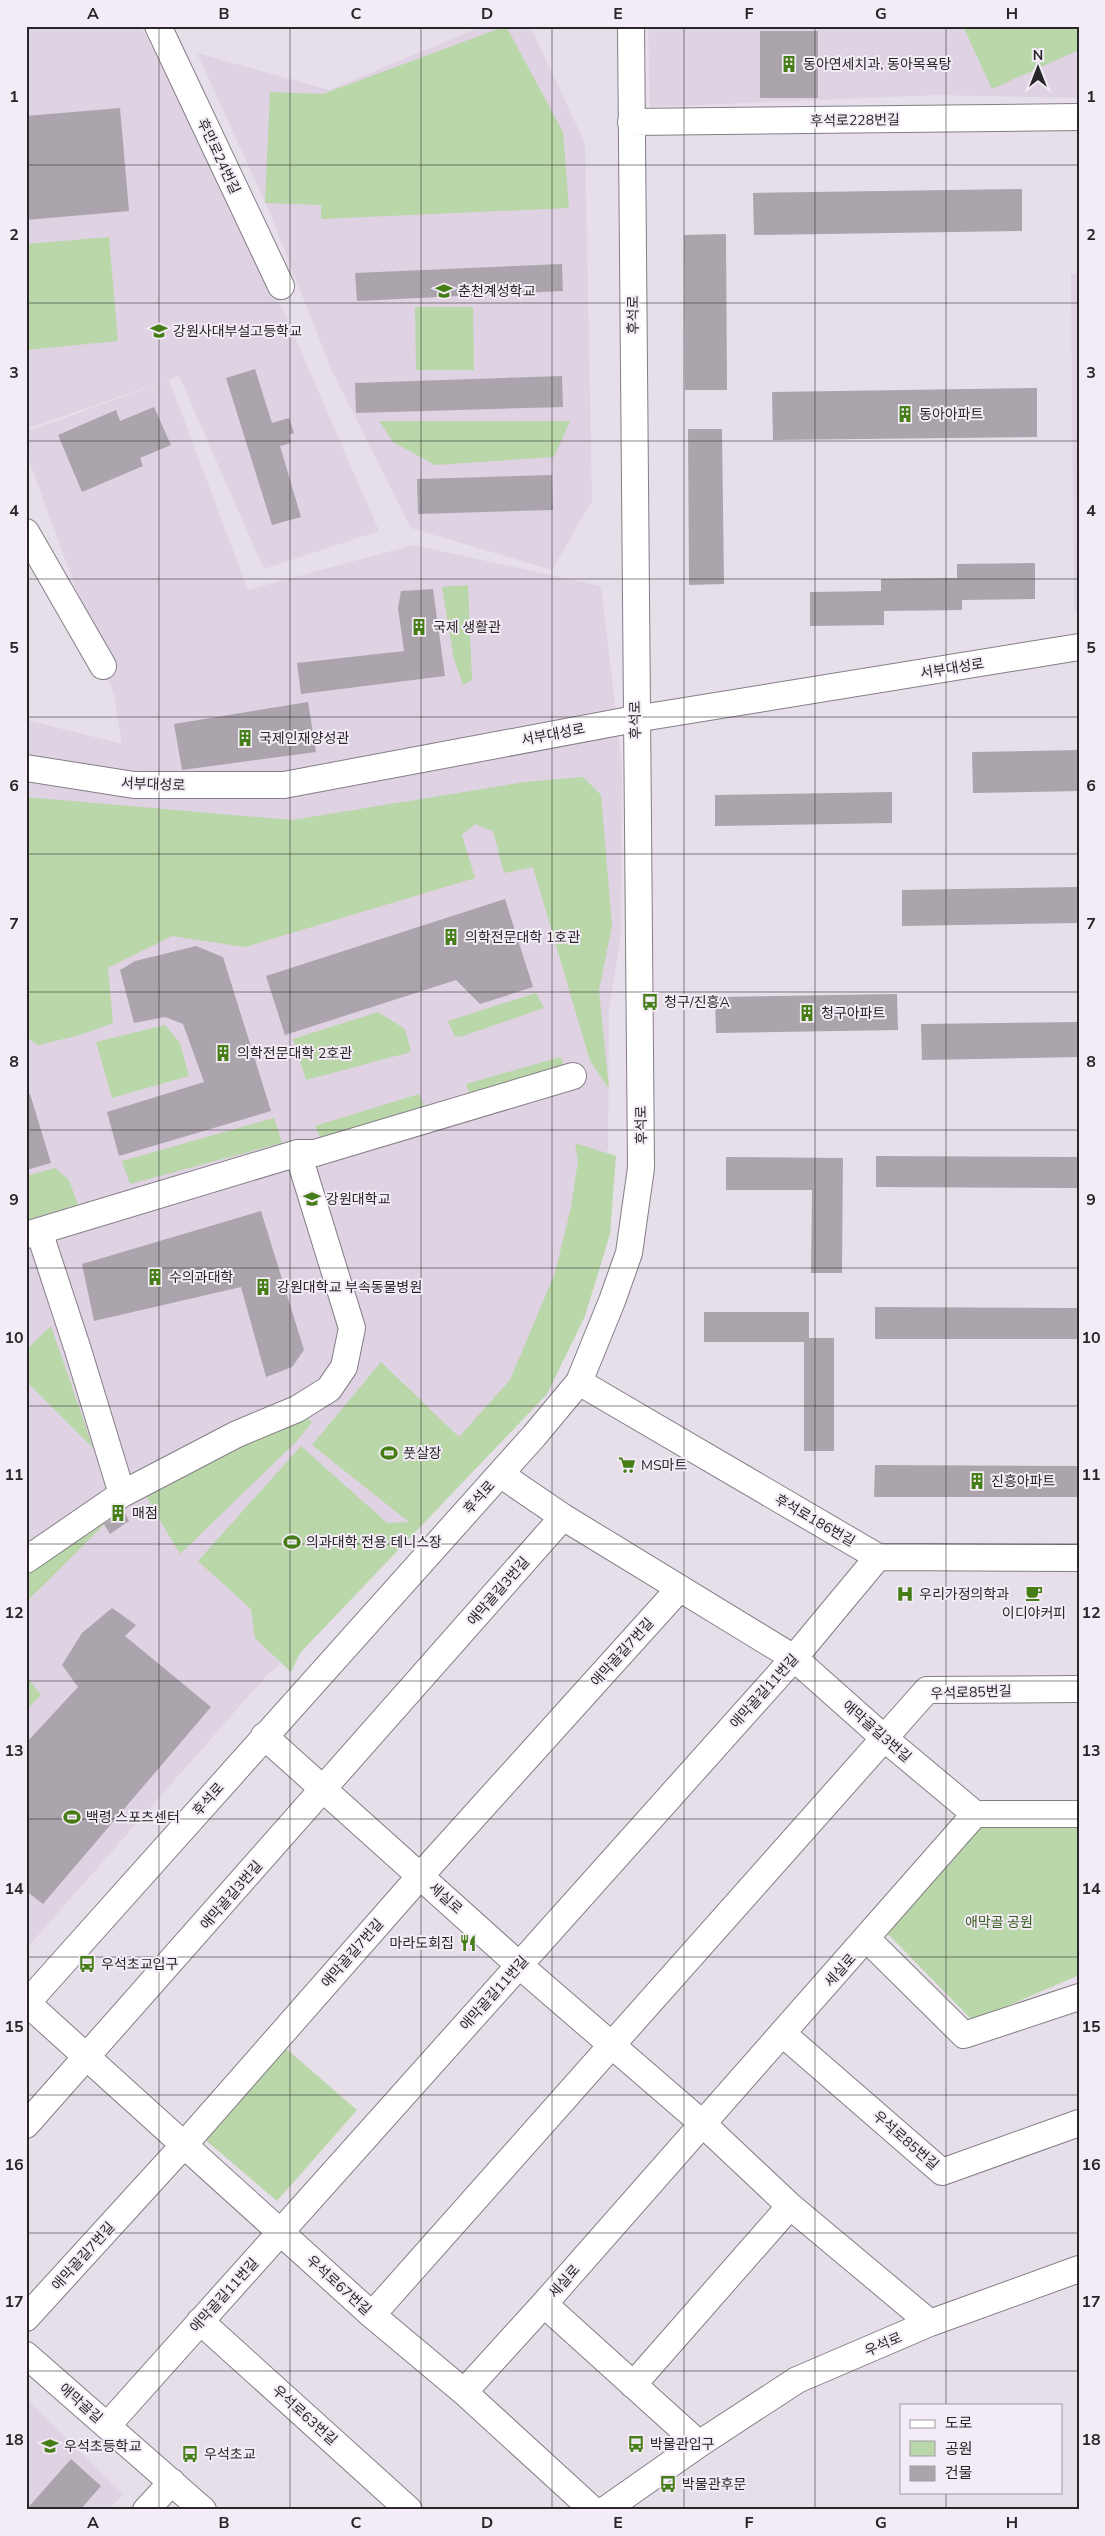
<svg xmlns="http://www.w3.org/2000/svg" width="1105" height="2536" viewBox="0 0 1105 2536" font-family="'Nunito Sans','Noto Sans KR',sans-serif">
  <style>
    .built { fill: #dfd2e2 }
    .green { fill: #b9d7a9 }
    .building { fill: #aba4ad }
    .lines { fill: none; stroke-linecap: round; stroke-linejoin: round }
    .minor-casing { stroke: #857e87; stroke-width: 28 }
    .minor { stroke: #fff; stroke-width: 26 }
    .grid { fill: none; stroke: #292629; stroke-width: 1; stroke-opacity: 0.55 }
    .labels { text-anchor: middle; stroke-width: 4; stroke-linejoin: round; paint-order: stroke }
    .poi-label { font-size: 14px; fill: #292629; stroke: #f3ebf5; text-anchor: start }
    .street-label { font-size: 14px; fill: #292629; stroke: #f3ebf5 }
    .park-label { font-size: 14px; fill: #365c1c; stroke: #f3ebf5 }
    .neatline { fill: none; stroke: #292629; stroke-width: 2 }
    .grid-label { font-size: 16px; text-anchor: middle; font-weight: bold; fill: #292629 }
  </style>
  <rect width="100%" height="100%" fill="#e6dee8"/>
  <path class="built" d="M26,26H139L144,32L273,287L379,531L264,569L179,376L26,429Z
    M483,26H530L585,143L592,501L552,570L411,528L331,369L270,213L197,53L329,90Z
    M648,26H1079V98L938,95L650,107Z
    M1071,274H1079V610L1074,611Z
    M169,380L248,590L413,545L601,586L622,765L621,935L609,1009L608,1161L516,1398L395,1534L303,1644L266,1676L26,1949V720L122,744L114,694L26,452V432Z
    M26,2399L123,2494L108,2510H26Z"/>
  <path class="green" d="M506,26L563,132L569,208L321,219V205L265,203L270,92L323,94Z
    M963,26H1079V50L992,89Z
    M109,237L118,341L26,350V244Z
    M415,307H473L474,370H416Z
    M379,421H570L554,457L435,465L393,442Z
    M468,585L472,680L463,685L454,659L442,587Z
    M583,777L601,795L612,926L599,990L609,1089L590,1061L533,867L504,873L493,831L475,824L462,835L475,878L245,947L172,936L108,968L113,1023L80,1035L38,1045L26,1037V797L292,820L525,782Z
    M536,993L544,1008L463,1036L455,1037L448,1021Z
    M378,1012L405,1029L411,1052L306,1080L293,1039Z
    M165,1025L180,1043L189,1076L112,1098L96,1042Z
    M561,1057L564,1067L470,1094L466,1084Z
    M419,1094L425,1109L321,1140L315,1126Z
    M274,1118L282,1143L130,1184L122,1161Z
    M575,1143L616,1156L610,1234L585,1316L547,1394L300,1653L291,1672L255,1638L251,1609L198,1561L301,1446L387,1523L409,1522L312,1445L381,1362L459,1437L510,1380L555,1273L571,1207L578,1161Z
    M55,1168L69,1180L78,1205L26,1220V1176Z
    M51,1326L93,1448L26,1381V1350Z
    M305,1416L312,1422L296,1442L180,1554L143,1491Z
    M117,1512L26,1602V1573Z
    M26,1676L41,1695L26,1710Z
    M973,1825H1079V1975L973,2021L887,1933Z
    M283,2046L357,2110L277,2201L203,2138Z"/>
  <path class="building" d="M760,31H818V98H760Z
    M120,108L129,211L26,220V116Z
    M1022,189V231L754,235L753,193Z
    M726,234L727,390H685L684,235Z
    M562,264L563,291L357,301L355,273Z
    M255,369L272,423L289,418L294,433L289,435L291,443L280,446L301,517L272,525L226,378Z
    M562,376L563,407L356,413L355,383Z
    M1037,388V437L773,440L772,392Z
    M154,407L171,445L140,458L143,466L82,492L58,435L116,410L120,421Z
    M688,429H722L724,584L689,585Z
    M552,475L553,510L418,514L417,479Z
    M1035,563V599L962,600V610L884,611V625L810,626V592L881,591V579L957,578V564Z
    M433,589L445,676L301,694L297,663L404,651L398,608L401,591Z
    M308,702L316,752L182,770L174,724Z
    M1079,750V791L973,793L972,752Z
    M892,792V823L715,826V795Z
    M1079,887V923L902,926V890Z
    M505,899L533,987L480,1004L456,980L285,1035L266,976Z
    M196,946L223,957L271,1111L119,1156L107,1112L204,1082L183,1024L165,1017L134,1023L120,970L135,961Z
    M897,994L898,1030L716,1033L715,997Z
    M1079,1022V1057L922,1060L921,1024Z
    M30,1094L51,1163L26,1170V1095Z
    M876,1156L1079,1157V1188L876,1187Z
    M726,1157L843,1158L842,1273H811L812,1190H726Z
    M261,1211L304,1350L292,1367L266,1377L241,1287L94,1321L82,1264Z
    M875,1307L1079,1308V1339H875Z
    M704,1312H809V1338H834V1451H804V1342H704Z
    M875,1465L1079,1466V1497H874Z
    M124,1511L129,1521L110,1534L104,1524Z
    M112,1608L136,1625L125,1636L211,1707L43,1904L26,1891V1743L78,1687L62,1665L82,1633Z
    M71,2459L101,2486L80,2510H26Z"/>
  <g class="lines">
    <g class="minor-casing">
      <path id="minor" d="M158,26L281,286
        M631,122L1079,117
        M26,532L103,666
        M26,768L134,785H284L635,719L1079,647
        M26,1235L298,1153H315L573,1076
        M579,1382L878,1557L1079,1558
        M500,1474L563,1517
        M122,1494L237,1434L297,1409L329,1389L344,1367L352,1328L298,1153
        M26,1560L122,1494L78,1350L39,1231
        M264,1736L519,1965L703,2124L790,2206L930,2323
        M867,1939L964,2035L1079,1997
        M27,2003L372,2315L464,2392L593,2510
        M26,2004L534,1436L579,1382L612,1301L629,1253L641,1168L631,26
        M783,2034L942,2172L1079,2123
        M26,2125L563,1517L794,1658L884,1738L975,1814H1079
        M544,2304L699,2444
        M372,2315L927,1690L1079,1689
        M26,2318L183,2146L421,1875L679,1589
        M200,2321L409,2510
        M26,2355L203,2510
        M633,2385L790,2206
        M464,2392L544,2304L975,1814
        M107,2426L794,1658L878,1557
        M146,2510L172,2482
        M605,2510L699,2444L797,2380L930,2323L1079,2269"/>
    </g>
    <use href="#minor" class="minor"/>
  </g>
  <path class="grid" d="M159,26V2510M290,26V2510M421,26V2510M552,26V2510M684,26V2510M815,26V2510M946,26V2405M26,165H1079M26,303H1079M26,441H1079M26,579H1079M26,717H1079M26,854H1079M26,992H1079M26,1130H1079M26,1268H1079M26,1406H1079M26,1544H1079M26,1681H1079M26,1819H1079M26,1957H1079M26,2095H1079M26,2233H1079M26,2371H1079M946,2492V2510"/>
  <defs>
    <g id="building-bare" transform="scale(1.35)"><path d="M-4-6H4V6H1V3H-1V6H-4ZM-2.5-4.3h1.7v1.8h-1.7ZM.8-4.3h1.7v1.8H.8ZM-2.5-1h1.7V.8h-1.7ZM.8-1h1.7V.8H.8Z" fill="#457e17" stroke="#f3ebf5" stroke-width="2.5" paint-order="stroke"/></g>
    <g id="school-bare" transform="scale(1.35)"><path d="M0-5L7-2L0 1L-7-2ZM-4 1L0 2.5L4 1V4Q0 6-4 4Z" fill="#457e17" stroke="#f3ebf5" stroke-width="2.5" paint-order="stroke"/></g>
    <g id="bus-bare" transform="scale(1.35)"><path d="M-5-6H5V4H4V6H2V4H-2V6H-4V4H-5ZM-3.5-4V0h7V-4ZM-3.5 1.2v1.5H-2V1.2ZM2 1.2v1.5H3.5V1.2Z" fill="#457e17" stroke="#f3ebf5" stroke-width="2.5" paint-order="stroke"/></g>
    <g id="university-bare" transform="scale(1.35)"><path d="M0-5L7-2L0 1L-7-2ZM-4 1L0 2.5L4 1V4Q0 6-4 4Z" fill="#457e17" stroke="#f3ebf5" stroke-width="2.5" paint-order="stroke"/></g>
    <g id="stadium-bare" transform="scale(1.35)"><path d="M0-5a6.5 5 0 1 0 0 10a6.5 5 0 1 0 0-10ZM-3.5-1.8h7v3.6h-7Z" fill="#457e17" stroke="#f3ebf5" stroke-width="2.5" paint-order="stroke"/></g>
    <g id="supermarket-bare" transform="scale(1.35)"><path d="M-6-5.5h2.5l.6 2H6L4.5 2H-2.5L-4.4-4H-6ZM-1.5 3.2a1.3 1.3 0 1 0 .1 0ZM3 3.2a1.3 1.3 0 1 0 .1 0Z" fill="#457e17" stroke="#f3ebf5" stroke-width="2.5" paint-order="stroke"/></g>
    <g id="cafe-bare" transform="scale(1.35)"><path d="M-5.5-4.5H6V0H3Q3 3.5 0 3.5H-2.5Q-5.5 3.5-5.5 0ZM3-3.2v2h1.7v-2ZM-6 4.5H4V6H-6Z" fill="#457e17" stroke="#f3ebf5" stroke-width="2.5" paint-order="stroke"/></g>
    <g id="hospital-bare" transform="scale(1.35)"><path d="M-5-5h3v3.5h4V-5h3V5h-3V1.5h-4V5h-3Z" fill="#457e17" stroke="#f3ebf5" stroke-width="2.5" paint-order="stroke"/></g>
    <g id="restaurant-bare" transform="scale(1.35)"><path d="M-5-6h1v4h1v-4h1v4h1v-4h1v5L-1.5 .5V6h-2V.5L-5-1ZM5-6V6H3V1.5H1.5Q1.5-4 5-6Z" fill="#457e17" stroke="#f3ebf5" stroke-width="2.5" paint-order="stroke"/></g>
  </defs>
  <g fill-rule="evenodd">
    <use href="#building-bare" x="789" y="64"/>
    <use href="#school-bare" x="444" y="291"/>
    <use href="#school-bare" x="159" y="331"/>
    <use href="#building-bare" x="905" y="414"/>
    <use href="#building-bare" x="419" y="627"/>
    <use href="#building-bare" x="245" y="738"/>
    <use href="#building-bare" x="451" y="937"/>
    <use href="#bus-bare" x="650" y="1002"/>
    <use href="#building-bare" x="807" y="1013"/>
    <use href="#building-bare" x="223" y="1053"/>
    <use href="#university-bare" x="312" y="1199"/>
    <use href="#building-bare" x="155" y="1277"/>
    <use href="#building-bare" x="263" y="1287"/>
    <use href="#stadium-bare" x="389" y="1453"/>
    <use href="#supermarket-bare" x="627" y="1465"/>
    <use href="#building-bare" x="977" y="1481"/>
    <use href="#building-bare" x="118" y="1513"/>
    <use href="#stadium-bare" x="292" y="1542"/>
    <use href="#cafe-bare" x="1034" y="1593"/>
    <use href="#hospital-bare" x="905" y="1594"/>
    <use href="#stadium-bare" x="72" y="1817"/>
    <use href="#restaurant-bare" x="468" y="1943"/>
    <use href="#bus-bare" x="87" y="1964"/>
    <use href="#bus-bare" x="636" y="2444"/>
    <use href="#school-bare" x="50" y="2446"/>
    <use href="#bus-bare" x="190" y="2454"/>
    <use href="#bus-bare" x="668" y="2484"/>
  </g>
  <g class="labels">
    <g class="poi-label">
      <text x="803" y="69">동아연세치과, 동아목욕탕</text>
      <text x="458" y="296">춘천계성학교</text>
      <text x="173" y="336">강원사대부설고등학교</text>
      <text x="919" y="419">동아아파트</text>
      <text x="433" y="632">국제 생활관</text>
      <text x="259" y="743">국제인재양성관</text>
      <text x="465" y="942">의학전문대학 1호관</text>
      <text x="664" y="1007">청구/진흥A</text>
      <text x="821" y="1018">청구아파트</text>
      <text x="237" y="1058">의학전문대학 2호관</text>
      <text x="326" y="1204">강원대학교</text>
      <text x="169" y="1282">수의과대학</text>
      <text x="277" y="1292">강원대학교 부속동물병원</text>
      <text x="403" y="1458">풋살장</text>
      <text x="641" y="1470">MS마트</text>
      <text x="991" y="1486">진흥아파트</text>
      <text x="132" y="1518">매점</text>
      <text x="306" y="1547">의과대학 전용 테니스장</text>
      <text x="919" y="1599">우리가정의학과</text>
      <text x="1034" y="1618" text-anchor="middle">이디야커피</text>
      <text x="86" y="1822">백령 스포츠센터</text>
      <text x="454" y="1948" text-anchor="end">마라도회집</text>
      <text x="101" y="1969">우석초교입구</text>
      <text x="650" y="2449">박물관입구</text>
      <text x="64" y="2451">우석초등학교</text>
      <text x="204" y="2459">우석초교</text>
      <text x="682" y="2489">박물관후문</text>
    </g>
    <g class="street-label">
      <text transform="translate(855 120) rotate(-1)" y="5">후석로228번길</text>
      <text transform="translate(219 156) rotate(65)" y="5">후만로24번길</text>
      <text transform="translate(633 315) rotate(-90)" y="5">후석로</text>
      <text transform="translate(952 668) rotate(-9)" y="5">서부대성로</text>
      <text transform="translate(635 720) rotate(-91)" y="5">후석로</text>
      <text transform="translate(553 734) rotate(-11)" y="5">서부대성로</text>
      <text transform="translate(153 784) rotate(2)" y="5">서부대성로</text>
      <text transform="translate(641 1125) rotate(-91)" y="5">후석로</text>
      <text transform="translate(479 1497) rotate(-48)" y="5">후석로</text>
      <text transform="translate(815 1520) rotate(30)" y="5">후석로186번길</text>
      <text transform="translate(498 1591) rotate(-49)" y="5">애막골길3번길</text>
      <text transform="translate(622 1652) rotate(-48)" y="5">애막골길7번길</text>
      <text transform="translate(764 1691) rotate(-48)" y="5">애막골길11번길</text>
      <text transform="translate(971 1692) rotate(-2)" y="5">우석로85번길</text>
      <text transform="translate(877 1731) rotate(41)" y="5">애막골길3번길</text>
      <text transform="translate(208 1799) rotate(-48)" y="5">후석로</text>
      <text transform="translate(231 1895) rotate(-49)" y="5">애막골길3번길</text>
      <text transform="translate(446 1898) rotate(42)" y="5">세실로</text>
      <text transform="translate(352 1953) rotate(-49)" y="5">애막골길7번길</text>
      <text transform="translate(840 1970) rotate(-48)" y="5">세실로</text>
      <text transform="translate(494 1993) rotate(-48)" y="5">애막골길11번길</text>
      <text transform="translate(906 2140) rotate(41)" y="5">우석로85번길</text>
      <text transform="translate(83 2256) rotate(-48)" y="5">애막골길7번길</text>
      <text transform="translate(564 2281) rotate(-49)" y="5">세실로</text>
      <text transform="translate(339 2285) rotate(42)" y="5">우석로67번길</text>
      <text transform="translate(224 2295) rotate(-48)" y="5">애막골길11번길</text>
      <text transform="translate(883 2344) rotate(-23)" y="5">우석로</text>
      <text transform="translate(81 2403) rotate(41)" y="5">애막골길</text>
      <text transform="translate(305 2415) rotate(42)" y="5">우석로63번길</text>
    </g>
    <g class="park-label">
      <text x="999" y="1927">애막골 공원</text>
    </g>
  </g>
  <rect width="1105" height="2536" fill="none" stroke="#f3ebf5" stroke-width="55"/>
  <rect x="900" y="2404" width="162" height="90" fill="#f3ebf5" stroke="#a29ca3"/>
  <rect x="910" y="2420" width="25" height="8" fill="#ffffff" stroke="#a29ca3"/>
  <text x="945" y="2428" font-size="15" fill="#292629">도로</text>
  <rect x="910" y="2441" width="25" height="15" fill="#b9d7a9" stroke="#a29ca3"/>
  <text x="945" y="2454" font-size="15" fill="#292629">공원</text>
  <rect x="910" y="2466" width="25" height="15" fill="#aba4ad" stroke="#a29ca3"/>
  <text x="945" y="2478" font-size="15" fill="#292629">건물</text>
  <g transform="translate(1038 68)" stroke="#f3ebf5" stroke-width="4" paint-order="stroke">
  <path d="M0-4L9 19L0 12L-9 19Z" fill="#292629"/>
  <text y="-8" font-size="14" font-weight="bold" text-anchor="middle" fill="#292629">N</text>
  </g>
  <rect x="28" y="28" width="1050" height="2480" class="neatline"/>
  <g class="grid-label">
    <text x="93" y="19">A</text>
    <text x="224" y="19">B</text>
    <text x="356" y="19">C</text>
    <text x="487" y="19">D</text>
    <text x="618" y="19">E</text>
    <text x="749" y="19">F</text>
    <text x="881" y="19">G</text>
    <text x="1012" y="19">H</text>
    <text x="14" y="102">1</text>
    <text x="1091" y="102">1</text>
    <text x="14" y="240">2</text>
    <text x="1091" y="240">2</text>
    <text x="14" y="378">3</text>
    <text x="1091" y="378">3</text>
    <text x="14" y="516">4</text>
    <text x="1091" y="516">4</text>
    <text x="14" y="653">5</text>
    <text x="1091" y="653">5</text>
    <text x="14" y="791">6</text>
    <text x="1091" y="791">6</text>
    <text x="14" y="929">7</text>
    <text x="1091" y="929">7</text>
    <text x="14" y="1067">8</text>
    <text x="1091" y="1067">8</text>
    <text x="14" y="1205">9</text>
    <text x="1091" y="1205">9</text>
    <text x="14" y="1343">10</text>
    <text x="1091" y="1343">10</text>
    <text x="14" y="1480">11</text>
    <text x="1091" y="1480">11</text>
    <text x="14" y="1618">12</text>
    <text x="1091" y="1618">12</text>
    <text x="14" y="1756">13</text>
    <text x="1091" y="1756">13</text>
    <text x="14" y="1894">14</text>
    <text x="1091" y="1894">14</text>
    <text x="14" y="2032">15</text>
    <text x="1091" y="2032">15</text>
    <text x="14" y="2170">16</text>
    <text x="1091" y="2170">16</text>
    <text x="14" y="2307">17</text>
    <text x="1091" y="2307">17</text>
    <text x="14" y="2445">18</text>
    <text x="1091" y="2445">18</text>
    <text x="93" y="2528">A</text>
    <text x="224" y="2528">B</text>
    <text x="356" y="2528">C</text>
    <text x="487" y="2528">D</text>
    <text x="618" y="2528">E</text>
    <text x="749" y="2528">F</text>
    <text x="881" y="2528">G</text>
    <text x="1012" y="2528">H</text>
  </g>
</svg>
